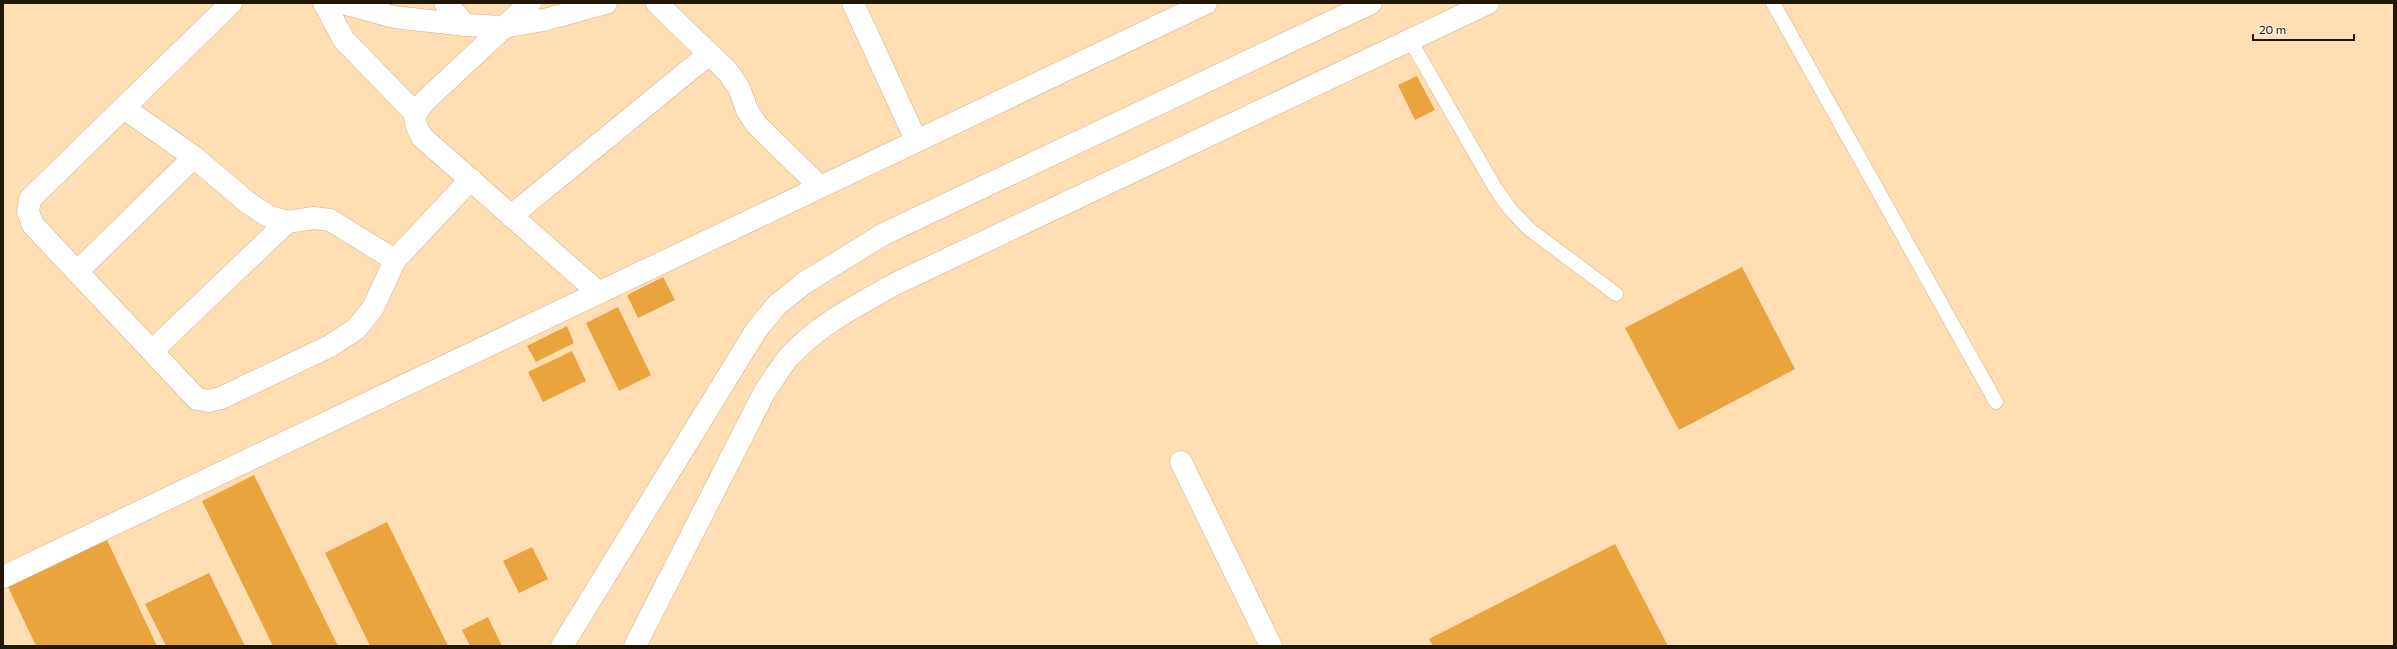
<svg xmlns="http://www.w3.org/2000/svg" width="2397" height="649" viewBox="0 0 2397 649" font-family="Commissioner,sans-serif">
  <style>
    .building { fill: #e9a43d }
    .lines { fill: none; stroke-linecap: round; stroke-linejoin: round }
    .service-casing { stroke: #cfaf87; stroke-width: 15 }
    .minor-casing { stroke: #cfaf87; stroke-width: 23 }
    .tertiary-casing { stroke: #cfaf87; stroke-width: 23 }
    .service { stroke: #fff; stroke-width: 14 }
    .minor { stroke: #fff; stroke-width: 22 }
    .tertiary { stroke: #fff; stroke-width: 22 }
  </style>
  <rect width="100%" height="100%" fill="#ffdeb4"/>
  <path class="building" d="M1417,76L1435,110L1415,120L1398,85Z
    M1742,267L1795,369L1679,430L1625,328Z
    M663,277L675,300L638,318L627,295Z
    M618,307L651,375L619,391L586,323Z
    M567,326L574,343L536,362L527,346Z
    M572,351L586,381L543,402L528,372Z
    M254,475L338,646H273L202,501Z
    M387,522L448,646H370L325,553Z
    M107,540L157,646H36L8,587Z
    M1615,544L1668,646H1433L1429,639Z
    M532,547L548,579L519,593L503,561Z
    M209,573L245,646H166L145,604Z
    M488,617L502,646H470L462,630Z"/>
  <g class="lines">
    <g class="service-casing">
      <path id="service" d="M1773,3L1996,402
        M1410,40L1494,186L1509,208L1529,229L1616,294"/>
    </g>
    <g class="minor-casing">
      <path id="minor" d="M231,3L30,199L28,212L33,225L197,399L209,401L221,398L330,346L356,329L373,308L395,260L471,179
        M324,3L344,40L415,113
        M342,3L394,17L466,25L503,27L544,20L606,3
        M445,3L466,25
        M530,3L425,101C413,116 412,120 422,137L599,293
        M657,3L728,72L739,88L747,110L756,124L820,187
        M853,3L916,140
        M124,108L194,157L247,202L268,216L287,222L314,218L330,220L395,260
        M511,216L709,54
        M77,272L194,157
        M152,351L287,222
        M1181,462L1271,646
        M3,577L1206,3"/>
    </g>
    <g class="tertiary-casing">
      <path id="tertiary" d="M562,646L757,329L777,305L804,283L884,234L1371,3
        M635,646L765,391C773,380 780,368 788,358C817,325 858,305 895,284L1488,3"/>
    </g>
    <use href="#service" class="service"/>
    <use href="#minor" class="minor"/>
    <use href="#tertiary" class="tertiary"/>
  </g>
  <rect width="2397" height="649" fill="none" stroke="#221607" stroke-width="8"/>
  <path d="M2253 34v6h101v-6" fill="none" stroke="#221607" stroke-width="2"/>
  <text x="2259" y="34" font-size="12" fill="#221607" stroke="#fceede" stroke-width="3" paint-order="stroke">20 m</text>
</svg>
